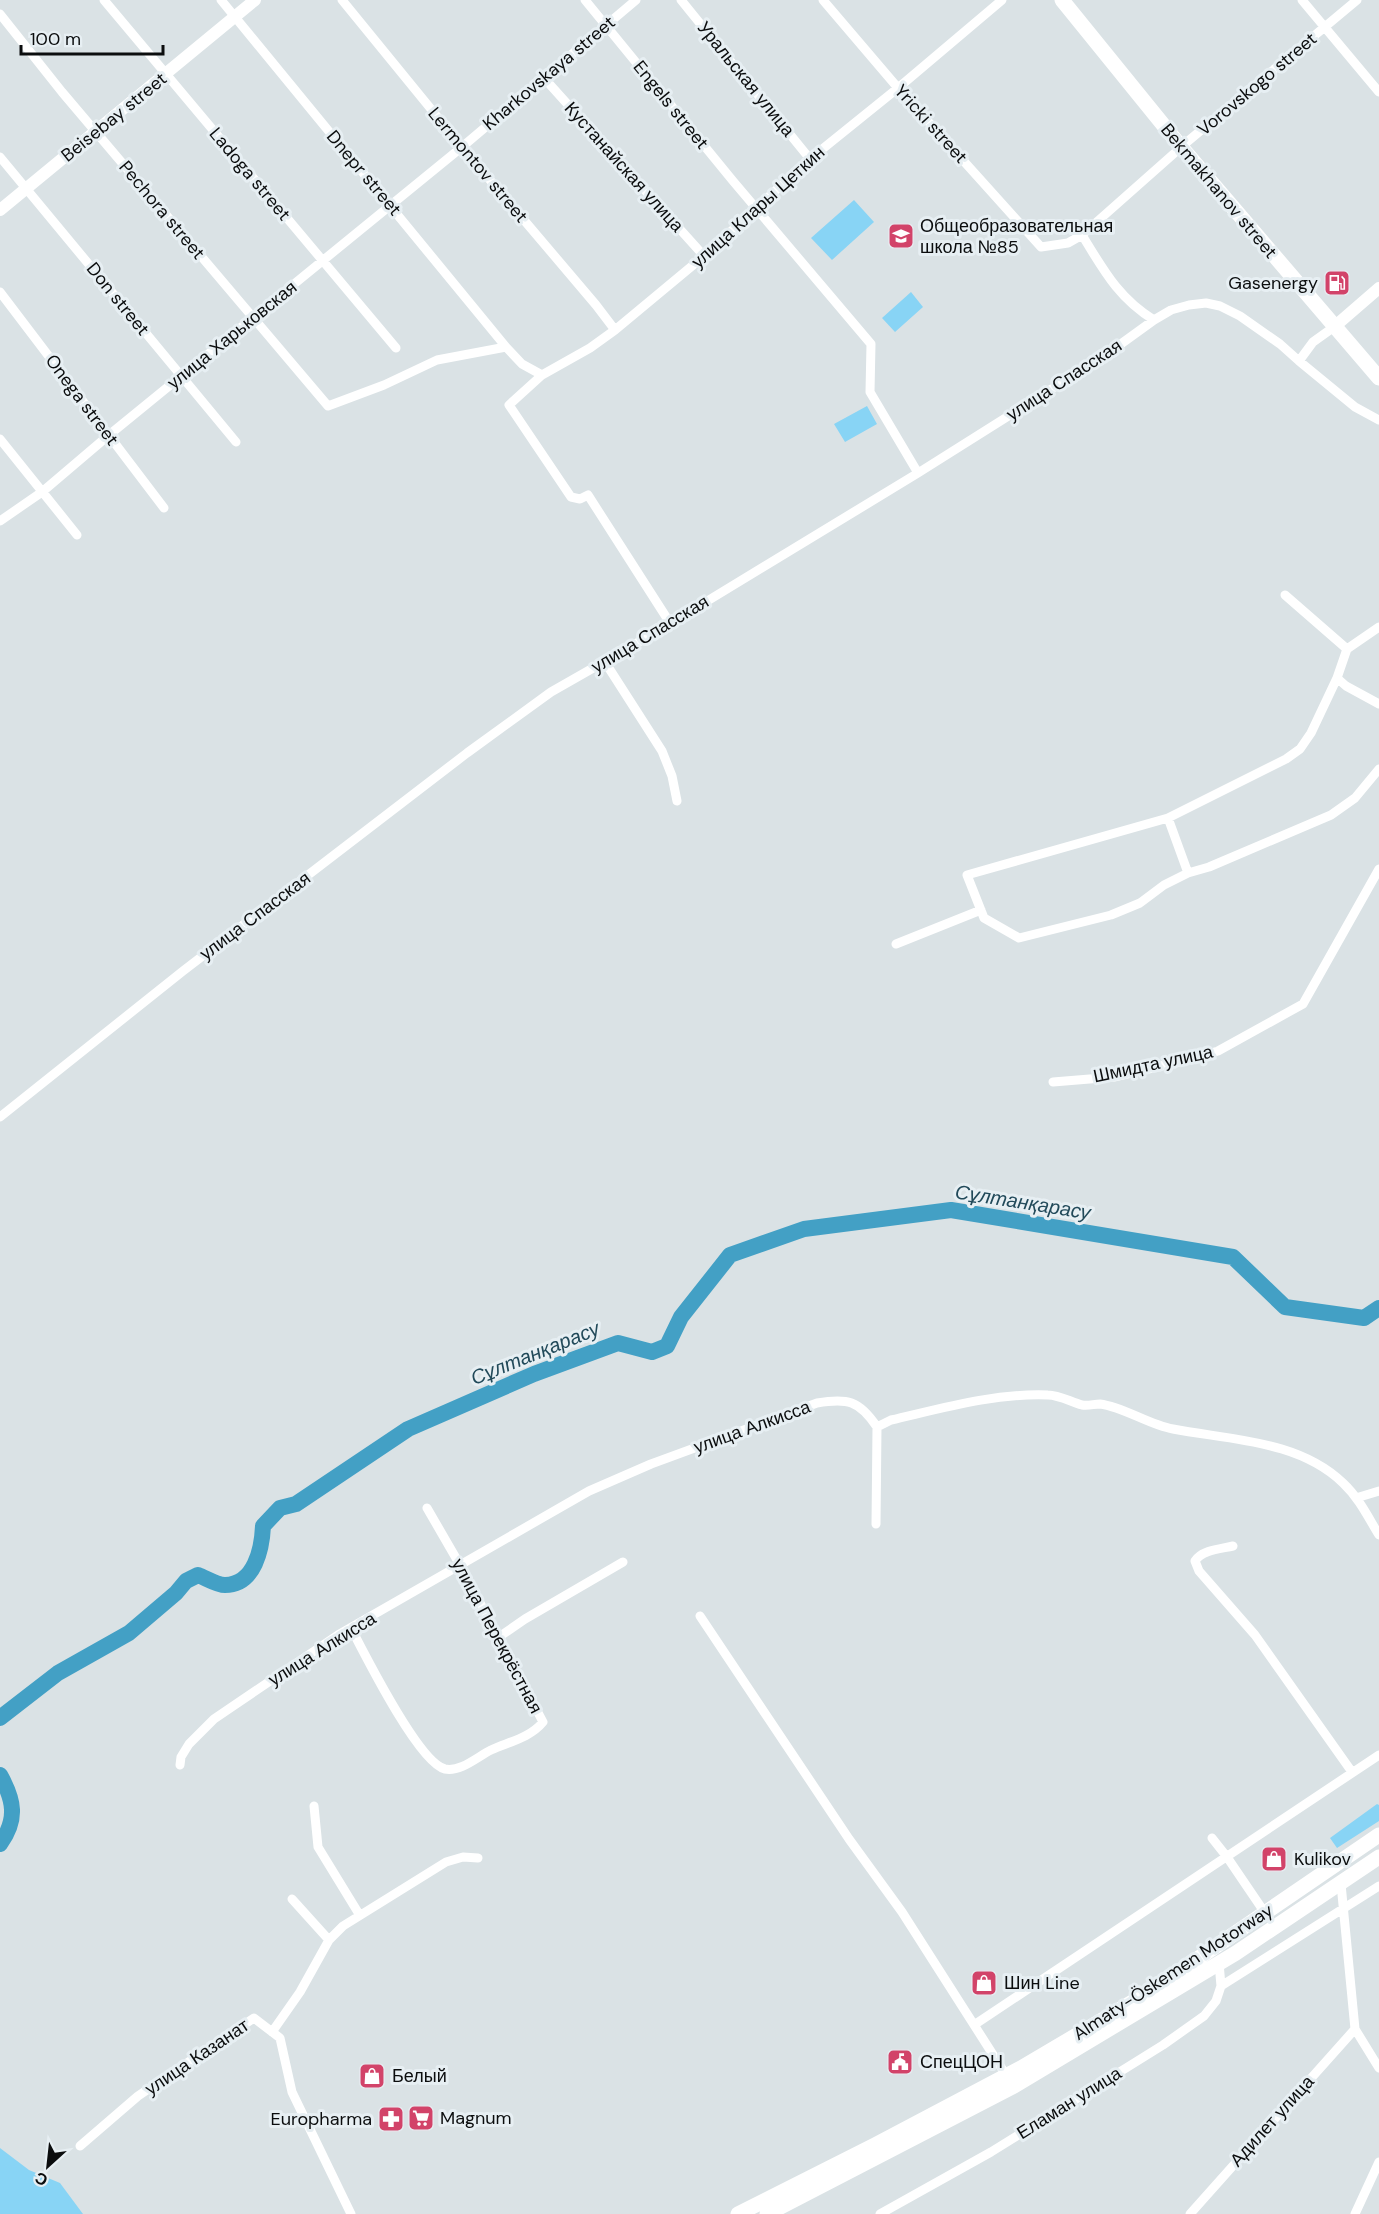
<svg xmlns="http://www.w3.org/2000/svg" width="1379" height="2214" viewBox="0 0 1379 2214" font-family="'DM Sans',sans-serif">
  <style>
    .green { fill: #88d4f5 }
    .lines { fill: none; stroke-linecap: round; stroke-linejoin: round }
    .river { stroke: #43a0c5; stroke-width: 16 }
    .minor { stroke: #fff; stroke-width: 9 }
    .tertiary { stroke: #fff; stroke-width: 12 }
    .primary { stroke: #fff; stroke-width: 15 }
    .labels { text-anchor: middle; stroke-width: 6; stroke-linejoin: round; paint-order: stroke }
    .street-label { font-size: 18px; fill: #0b0d0e; stroke: #e7eff3 }
    .poi-label { font-size: 18px; fill: #0b0d0e; stroke: #e7eff3; text-anchor: start }
    .water-label { font-size: 20px; font-style: italic; fill: #224a5a; stroke: #e7eff3 }
  </style>
  <rect width="100%" height="100%" fill="#dae2e5"/>
  <path class="green" d="M854,200L874,222L832,260L811,238Z
    M911,292L923,307L895,332L882,318Z
    M867,406L877,424L845,442L834,424Z
    M1377,1804L1379,1805V1821L1337,1848L1330,1838Z
    M0,2148L29,2170L60,2183L83,2214H0Z"/>
  <g class="lines">
    <path class="river" d="M0,1718L58,1673L129,1633L176,1593L186,1581L198,1575C206,1578 217,1585 225,1585C255,1585 262,1548 263,1526L280,1508L296,1504L408,1429L534,1374L618,1343L652,1352L667,1346L681,1317L730,1255L804,1229L951,1210L1233,1257L1285,1307L1364,1318L1379,1308
      M0,1775C14,1800 18,1819 0,1844"/>
    <path class="minor" d="M104,0L396,348
      M221,0L506,347
      M342,0L462,147L596,305L615,330
      M585,0L733,181L871,344L870,392L918,473
      M681,0L810,159
      M823,0L898,88L1041,247L1068,243L1082,235L1187,142L1357,0
      M1302,0L1379,92
      M0,14L62,92L328,406L384,385L437,360L506,347L522,364L542,375
      M544,78L704,256
      M0,157L236,442
      M1082,235C1103,269 1118,298 1154,320
      M0,292L164,508
      M1299,361L1355,407L1379,420
      M0,439L77,535
      M0,521L42,492L109,435L462,147L636,0
      M1285,595L1347,649
      M670,623L588,495L580,499L571,497L509,405L542,375L590,348L615,330L704,256L810,159L898,88L1002,0
      M1379,627L1347,649L1337,678L1311,733L1300,749L1286,759L1168,818L967,875L984,918L1019,938L1111,915L1140,903L1164,885L1188,873L1209,867L1331,815L1355,798L1379,769
      M605,662L662,751L672,776L677,801
      M1337,678L1346,686L1379,704
      M1168,818L1188,873
      M896,944L981,910
      M1053,1082L1114,1077L1191,1059L1218,1051L1303,1004L1379,869
      M0,1117L183,971L467,753L551,692L658,631L918,473L1107,354L1154,320L1171,310L1189,305L1206,303L1220,306L1240,316L1280,344L1299,361L1313,342L1334,327
      M877,1427L891,1420C943,1408 994,1393 1048,1395C1059,1395 1071,1402 1082,1405C1089,1406 1094,1404 1100,1404C1124,1407 1149,1425 1173,1429C1230,1440 1299,1440 1343,1483C1359,1498 1368,1517 1379,1535
      M1356,1498L1379,1491
      M876,1524L877,1427
      M1233,1546C1220,1549 1202,1550 1195,1561L1199,1571L1255,1635L1352,1772
      M700,1616L849,1839L902,1912L1006,2075
      M351,1628C365,1655 419,1763 445,1769C461,1772 477,1757 491,1750C508,1742 530,1738 543,1722L460,1565L427,1508
      M499,1637L525,1619L623,1562
      M180,1765L181,1757L189,1744L214,1719L338,1635L589,1491L651,1464L817,1403C847,1398 859,1400 877,1427
      M314,1806L318,1847L359,1914
      M1212,1838L1227,1857L1265,1913
      M1341,1884L1355,2029L1379,2068
      M292,1899L329,1940
      M1221,1986L1379,1886
      M974,2025L1379,1755
      M272,2032L300,1992L329,1940L343,1926L446,1862L463,1857L478,1858
      M80,2146L138,2096L254,2018L280,2038L292,2092L351,2214
      M880,2214L991,2152L1163,2045L1204,2016L1216,2001L1221,1986L1219,1963
      M1190,2214L1355,2029
      M1355,2214L1379,2162"/>
    <path class="tertiary" d="M0,210L255,0
      M1334,327L1379,288"/>
    <path class="primary" d="M1062,0L1182,148L1379,378
      M738,2214L875,2145L1021,2068L1146,1994L1379,1835
      M767,2214L1014,2086L1236,1953L1379,1857"/>
  </g>
  <defs>
    <g id="school-square" transform="scale(1.35)"><rect x="-9" y="-9" width="18" height="18" rx="4" fill="#d24369" stroke="#e7eff3"/><path d="M0-5L7-2L0 1L-7-2ZM-4 1L0 2.5L4 1V4Q0 6-4 4Z" fill="#fff"/></g>
    <g id="fuel-square" transform="scale(1.35)"><rect x="-9" y="-9" width="18" height="18" rx="4" fill="#d24369" stroke="#e7eff3"/><path d="M-5.5-6h7V0h2V4h1.3V-2.5L3-4.5l.8-.8L6-3V5H2.5V1h-1V6h-7ZM-4.2-4.7v3.2H.2V-4.7Z" fill="#fff"/></g>
    <g id="shop-square" transform="scale(1.35)"><rect x="-9" y="-9" width="18" height="18" rx="4" fill="#d24369" stroke="#e7eff3"/><path d="M-5-2.5h2.3a2.7 3.5 0 0 1 5.4 0H5L5.5 6h-11ZM-1.5-2.5h3a1.5 2.3 0 0 0-3 0Z" fill="#fff"/></g>
    <g id="civic-square" transform="scale(1.35)"><rect x="-9" y="-9" width="18" height="18" rx="4" fill="#d24369" stroke="#e7eff3"/><path d="M-.6-6.5H3V-4.5H.6V-3L4-1V1h2V6H-6V1h2V-1L-.6-3ZM-1.2 2.5V6h2.4V2.5Z" fill="#fff"/></g>
    <g id="supermarket-square" transform="scale(1.35)"><rect x="-9" y="-9" width="18" height="18" rx="4" fill="#d24369" stroke="#e7eff3"/><path d="M-6-5.5h2.5l.6 2H6L4.5 2H-2.5L-4.4-4H-6ZM-1.5 3.2a1.3 1.3 0 1 0 .1 0ZM3 3.2a1.3 1.3 0 1 0 .1 0Z" fill="#fff"/></g>
    <g id="pharmacy-square" transform="scale(1.35)"><rect x="-9" y="-9" width="18" height="18" rx="4" fill="#d24369" stroke="#e7eff3"/><path d="M-2-6h4v4h4v4h-4v4h-4v-4h-4v-4h4Z" fill="#fff"/></g>
  </defs>
  <g fill-rule="evenodd">
    <use href="#school-square" x="901" y="236"/>
    <use href="#fuel-square" x="1337" y="283"/>
    <use href="#shop-square" x="1274" y="1859"/>
    <use href="#shop-square" x="984" y="1983"/>
    <use href="#civic-square" x="900" y="2062"/>
    <use href="#shop-square" x="372" y="2076"/>
    <use href="#supermarket-square" x="421" y="2118"/>
    <use href="#pharmacy-square" x="391" y="2119"/>
  </g>
  <g class="labels">
    <g class="street-label">
      <text transform="translate(549 73) rotate(-40)" y="6">Kharkovskaya street</text>
      <text transform="translate(746 79) rotate(51)" y="6">Уральская улица</text>
      <text transform="translate(1257 84) rotate(-40)" y="6">Vorovskogo street</text>
      <text transform="translate(671 105) rotate(51)" y="6">Engels street</text>
      <text transform="translate(114 117) rotate(-39)" y="6">Beisebay street</text>
      <text transform="translate(931 124) rotate(48)" y="6">Yricki street</text>
      <text transform="translate(478 165) rotate(50)" y="6">Lermontov street</text>
      <text transform="translate(624 167) rotate(48)" y="6">Кустанайская улица</text>
      <text transform="translate(364 173) rotate(50)" y="6">Dnepr street</text>
      <text transform="translate(250 174) rotate(50)" y="6">Ladoga street</text>
      <text transform="translate(1219 191) rotate(50)" y="6">Bekmakhanov street</text>
      <text transform="translate(758 207) rotate(-42)" y="6">улица Клары Цеткин</text>
      <text transform="translate(162 210) rotate(50)" y="6">Pechora street</text>
      <text transform="translate(118 299) rotate(51)" y="6">Don street</text>
      <text transform="translate(232 335) rotate(-39)" y="6">улица Харьковская</text>
      <text transform="translate(1064 380) rotate(-33)" y="6">улица Спасская</text>
      <text transform="translate(82 400) rotate(53)" y="6">Onega street</text>
      <text transform="translate(650 634) rotate(-31)" y="6">улица Спасская</text>
      <text transform="translate(255 916) rotate(-37)" y="6">улица Спасская</text>
      <text transform="translate(1153 1064) rotate(-12)" y="6">Шмидта улица</text>
      <text transform="translate(752 1427) rotate(-20)" y="6">улица Алкисса</text>
      <text transform="translate(497 1636) rotate(62)" y="6">улица Перекрёстная</text>
      <text transform="translate(322 1649) rotate(-32)" y="6">улица Алкисса</text>
      <text transform="translate(1173 1972) rotate(-33)" y="6">Almaty-Öskemen Motorway</text>
      <text transform="translate(197 2057) rotate(-34)" y="6">улица Казанат</text>
      <text transform="translate(1069 2103) rotate(-32)" y="6">Еламан улица</text>
      <text transform="translate(1272 2121) rotate(-48)" y="6">Адилет улица</text>
    </g>
    <g class="poi-label">
      <text x="920" y="232">Общеобразовательная<tspan x="920" dy="21">школа №85</tspan></text>
      <text x="1318" y="289" text-anchor="end">Gasenergy</text>
      <text x="1294" y="1865">Kulikov</text>
      <text x="1004" y="1989">Шин Line</text>
      <text x="920" y="2068">СпецЦОН</text>
      <text x="392" y="2082">Белый</text>
      <text x="440" y="2124">Magnum</text>
      <text x="372" y="2125" text-anchor="end">Europharma</text>
    </g>
    <g class="water-label">
      <text transform="translate(1023 1202) rotate(9)" y="7">Сұлтанқарасу</text>
      <text transform="translate(535 1353) rotate(-22)" y="7">Сұлтанқарасу</text>
    </g>
  </g>
  <g transform="translate(48 2166) rotate(207)" stroke="#e7eff3" stroke-width="4.5" paint-order="stroke">
  <path d="M0-4.5L10 22L0 15L-10 22Z" fill="#0b0d0e"/>
  <text y="-9" font-size="16" font-weight="bold" text-anchor="middle" fill="#0b0d0e">С</text>
  </g>
  <path d="M21 45v9h142v-9" fill="none" stroke="#0b0d0e" stroke-width="3"/>
  <text x="30" y="45" font-size="18" fill="#0b0d0e" stroke="#e7eff3" stroke-width="4.5" paint-order="stroke">100 m</text>
</svg>
